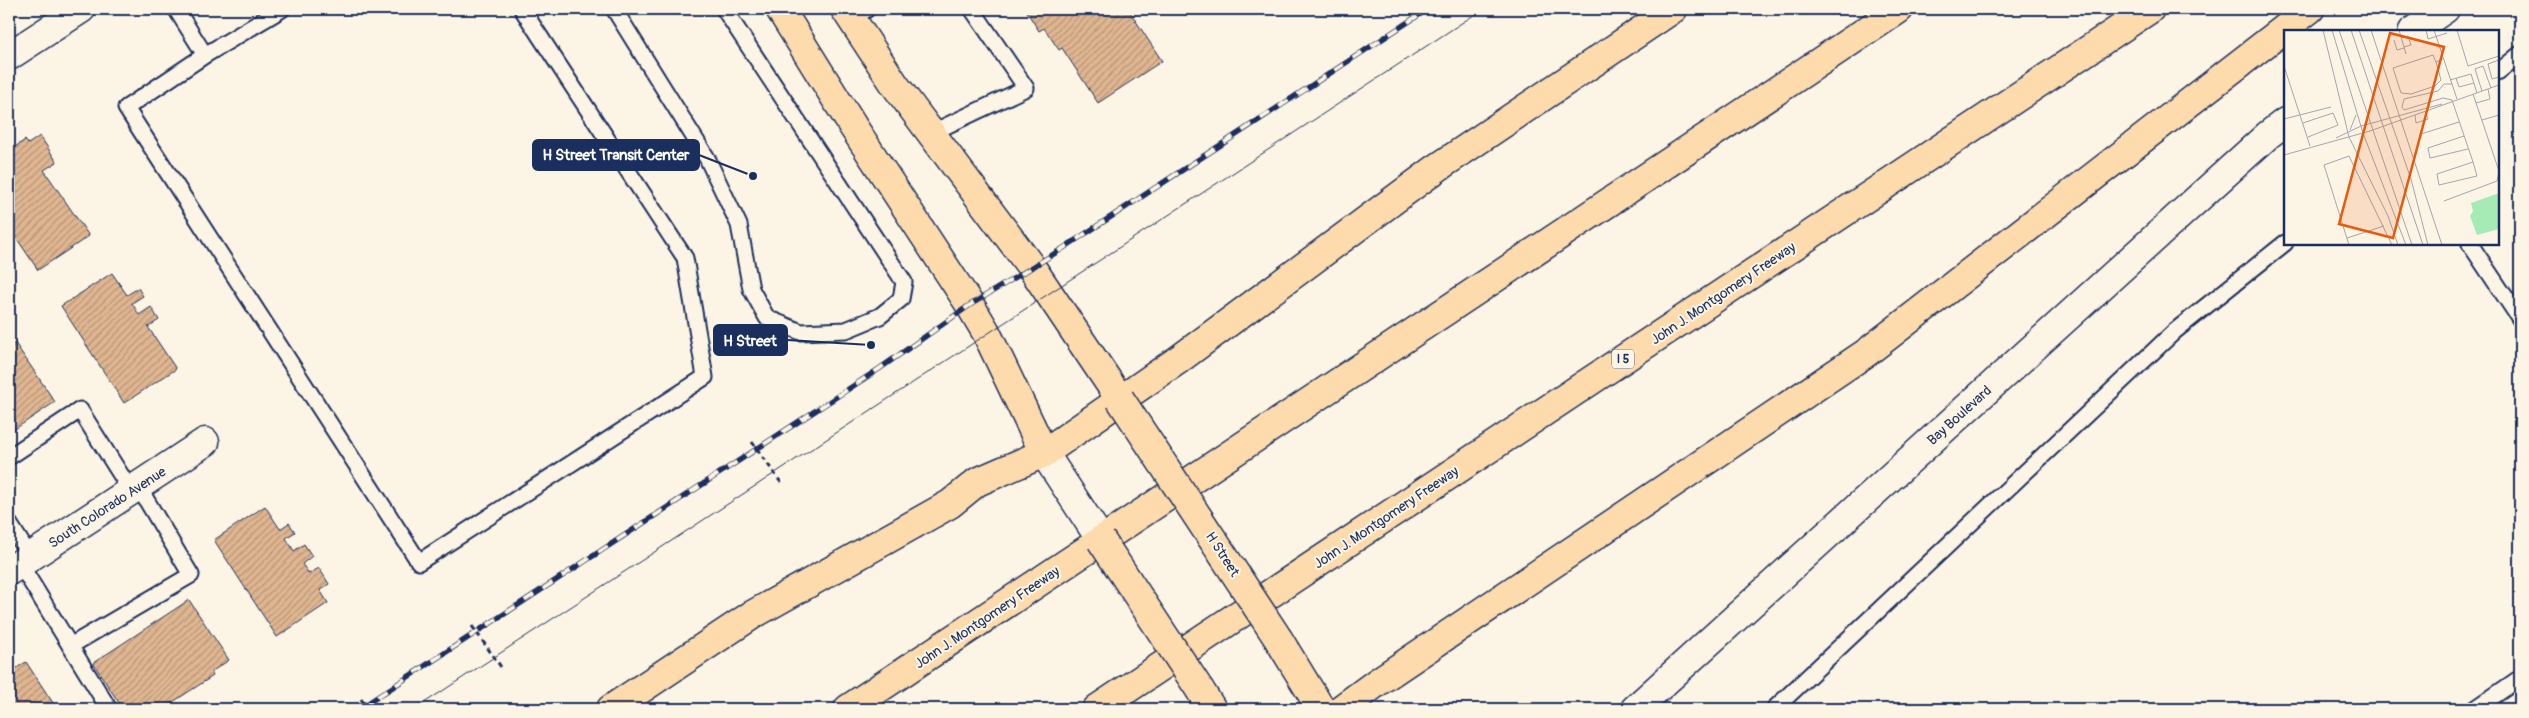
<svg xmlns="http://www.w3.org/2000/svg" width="2529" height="718" viewBox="0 0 2529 718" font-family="Pangolin,sans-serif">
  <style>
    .building { fill: url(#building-hatch); stroke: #1b2f5e }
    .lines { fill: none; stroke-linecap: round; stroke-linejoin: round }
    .lane-casing { stroke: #1b2f5e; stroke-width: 19 }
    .street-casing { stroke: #1b2f5e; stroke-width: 31 }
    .secondary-casing { stroke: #1b2f5e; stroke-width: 31 }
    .primary-casing { stroke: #1b2f5e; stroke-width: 31 }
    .highway-casing { stroke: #1b2f5e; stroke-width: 31 }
    .path { stroke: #1b2f5e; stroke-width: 3; stroke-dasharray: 5 4; stroke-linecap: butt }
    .lane { stroke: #fcf5e5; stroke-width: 15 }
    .street { stroke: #fcf5e5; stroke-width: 28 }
    .secondary { stroke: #fcf5e5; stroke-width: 28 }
    .primary { stroke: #fedbac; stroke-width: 28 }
    .highway { stroke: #fedbac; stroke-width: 28 }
    .tram { stroke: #1b2f5e; stroke-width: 1 }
    .rail-casing { stroke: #1b2f5e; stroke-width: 5.5 }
    .rail { stroke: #fcf5e5; stroke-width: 4; stroke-dasharray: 11; stroke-linecap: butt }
    .primary-bridge-casing { stroke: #1b2f5e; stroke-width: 31; stroke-linecap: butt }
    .primary-bridge { stroke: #fedbac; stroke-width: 28 }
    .labels { text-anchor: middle; stroke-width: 4; stroke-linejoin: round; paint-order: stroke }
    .shield { fill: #fcf5e5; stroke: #5e6a86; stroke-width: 1 }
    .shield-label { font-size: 12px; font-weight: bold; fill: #1b2f5e }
    .street-label { font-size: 14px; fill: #1b2f5e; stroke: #fcf5e5 }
    .inset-road { fill: none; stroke: #a2a6af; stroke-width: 1 }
    .view { fill: #e8590c; fill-opacity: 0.15; stroke: #e8590c; stroke-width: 2.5 }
    .inset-edge { fill: none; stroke: #1b2f5e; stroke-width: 2.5 }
    .leader { fill: none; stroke: #1b2f5e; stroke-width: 2 }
    .callout-dot { fill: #1b2f5e; stroke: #fcf5e5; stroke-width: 2 }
    .callout { fill: #1b2f5e; stroke: #1b2f5e; stroke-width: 2 }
    .callout-label { font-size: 15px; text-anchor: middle; font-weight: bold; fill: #fff }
  </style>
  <defs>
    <pattern id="building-hatch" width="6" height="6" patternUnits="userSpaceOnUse" patternTransform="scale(1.25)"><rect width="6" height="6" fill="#e0b690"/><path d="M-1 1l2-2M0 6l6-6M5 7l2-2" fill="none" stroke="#b59479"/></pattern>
  </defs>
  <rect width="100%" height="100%" fill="#fcf5e5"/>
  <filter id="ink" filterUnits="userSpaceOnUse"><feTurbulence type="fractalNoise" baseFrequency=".02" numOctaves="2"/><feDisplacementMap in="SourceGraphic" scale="10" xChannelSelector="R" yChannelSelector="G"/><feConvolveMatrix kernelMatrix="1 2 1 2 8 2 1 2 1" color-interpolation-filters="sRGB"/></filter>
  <g filter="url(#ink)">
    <path class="building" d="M1025,9H1128L1162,61L1098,103L1062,48L1059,50L1044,28L1039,31Z
      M40,136L57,162L44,170L89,236L38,270L9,227V151L25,140L28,144Z
      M112,273L127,295L138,288L143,296L132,303L139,315L151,307L159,320L148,327L176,369L124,403L61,306Z
      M15,343L55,402L9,433V347Z
      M265,506L280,529L289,523L295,532L286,538L294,551L304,544L312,556L302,564L309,574L319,568L329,584L320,590L328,603L277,637L214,540Z
      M189,600L229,660L211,672L213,676L162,709H123L93,663Z
      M26,662L57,709H9V673Z"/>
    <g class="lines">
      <g class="lane-casing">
        <path id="lane" d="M176,9L205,55
          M282,9L205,55L126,108L419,562L705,377L685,258L522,9
          M614,9L707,158L739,225L751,289L767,318L801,332L846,330L880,316L901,299L904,282L724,9
          M852,18L867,9
          M2498,72L2520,54
          M931,133L1026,88L972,9
          M2470,244L2520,319
          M9,457L80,410L131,491
          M9,523L31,558
          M20,564L109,709
          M70,646L191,575L138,486
          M1774,709L2175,331L2285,243
          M2475,709L2520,678"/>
      </g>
      <g class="street-casing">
        <path id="street" d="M9,56L81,9
          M9,571L205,442"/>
      </g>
      <g class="secondary-casing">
        <path id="secondary" d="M2413,31L2445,9
          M1044,453L1101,540
          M1635,709L2268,135L2285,122"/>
      </g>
      <g class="primary-casing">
        <path id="primary" d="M780,9L854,128L970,305L986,332L1044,453
          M845,9L895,85L1032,268L1120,399
          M1279,640L1321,709
          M1200,690L1212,709"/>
      </g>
      <g class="highway-casing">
        <path id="highway" d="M611,709L752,615L950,504L977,482L1044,453L1178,360L1437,168L1673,9
          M848,709L1899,9
          M1097,709L2150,9
          M1341,709L1379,681L1866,353L2310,9"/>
      </g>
      <path class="path" d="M752,442L782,484
        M472,626L501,667
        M361,699L368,709"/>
      <use href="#lane" class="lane"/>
      <use href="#street" class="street"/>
      <use href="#secondary" class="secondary"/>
      <use href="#primary" class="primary"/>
      <use href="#highway" class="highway"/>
      <path class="tram" d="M415,709L1483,9"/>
      <g class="rail-casing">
        <path id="rail" d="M359,709L879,369L970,305L1062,249L1428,9"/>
      </g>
      <use href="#rail" class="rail"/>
      <g class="primary-bridge-casing">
        <path id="primary-bridge" d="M1120,399L1279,640
          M1101,540L1200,690"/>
      </g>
      <use href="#primary-bridge" class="primary-bridge"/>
    </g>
  </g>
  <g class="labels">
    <rect class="shield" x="1612" y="349.5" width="22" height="19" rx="4"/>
    <g class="shield-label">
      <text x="1623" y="363">I 5</text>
    </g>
    <g class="street-label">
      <text transform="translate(1723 293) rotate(-34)" y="5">John J. Montgomery Freeway</text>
      <text transform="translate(1959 415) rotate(-42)" y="5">Bay Boulevard</text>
      <text transform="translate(107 507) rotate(-33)" y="5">South Colorado Avenue</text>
      <text transform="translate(1386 517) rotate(-34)" y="5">John J. Montgomery Freeway</text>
      <text transform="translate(1223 554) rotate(57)" y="5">H Street</text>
      <text transform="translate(987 617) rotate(-34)" y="5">John J. Montgomery Freeway</text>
    </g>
  </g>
  <g transform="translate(2284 30)">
    <rect width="215" height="215" fill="#fcf5e5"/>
    <path d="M215,163V199L193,205L186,186L189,181L187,173Z" fill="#a6ebb6"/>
    <path class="inset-road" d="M39,0L65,107L104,186L114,215M48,0L79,103L122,215M55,0L128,215M67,0L139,215M75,0L127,149L144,215M87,0L158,215M115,0L122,24M142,0L144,9L163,3M150,0L173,69M173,0L184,36L215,26M117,8L124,6L127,15L120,17M110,10L113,20L120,18M215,30L204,34L208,49L215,47M152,32L157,50L151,56L127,64L117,63L109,38L149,25L152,32L159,29M0,36L26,116M172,48L175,57L190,53M166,50L187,44L193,63M168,54H160L154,61L120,69L118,77L120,80L159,68L168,70L189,132M198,61L191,39L199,36L207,58M189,64L215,141M192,73L206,69L204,59M131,85L132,93L144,89L141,81M0,89L47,77M198,90L215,85M19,93L49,83L54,95L24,107M66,100L72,85M137,104L175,92M180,106L144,118L146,128L184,119M52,108L77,96L158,74M0,125L86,101L215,55M189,132L193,146L155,155L153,144ZM160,171L213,151L215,142M63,208L100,196M65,215L40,135L65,126L108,215"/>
    <path class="view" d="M106,3L160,17L109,208L55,194Z"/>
    <rect width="215" height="215" class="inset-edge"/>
  </g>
  <path class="leader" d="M753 176L699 155M871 345L787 340"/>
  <g class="callout-dot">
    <circle cx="753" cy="176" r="5"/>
    <circle cx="871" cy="345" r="5"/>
  </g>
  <g class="callout">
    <rect x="533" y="140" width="166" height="30" rx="5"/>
    <rect x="714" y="325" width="73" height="30" rx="5"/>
  </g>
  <g class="callout-label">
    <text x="616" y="160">H Street Transit Center</text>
    <text x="750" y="346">H Street</text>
  </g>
  <rect width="2529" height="718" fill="none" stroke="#fcf5e5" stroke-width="30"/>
  <rect x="15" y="15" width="2499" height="688" fill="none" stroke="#1b2f5e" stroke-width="2" filter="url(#ink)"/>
</svg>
